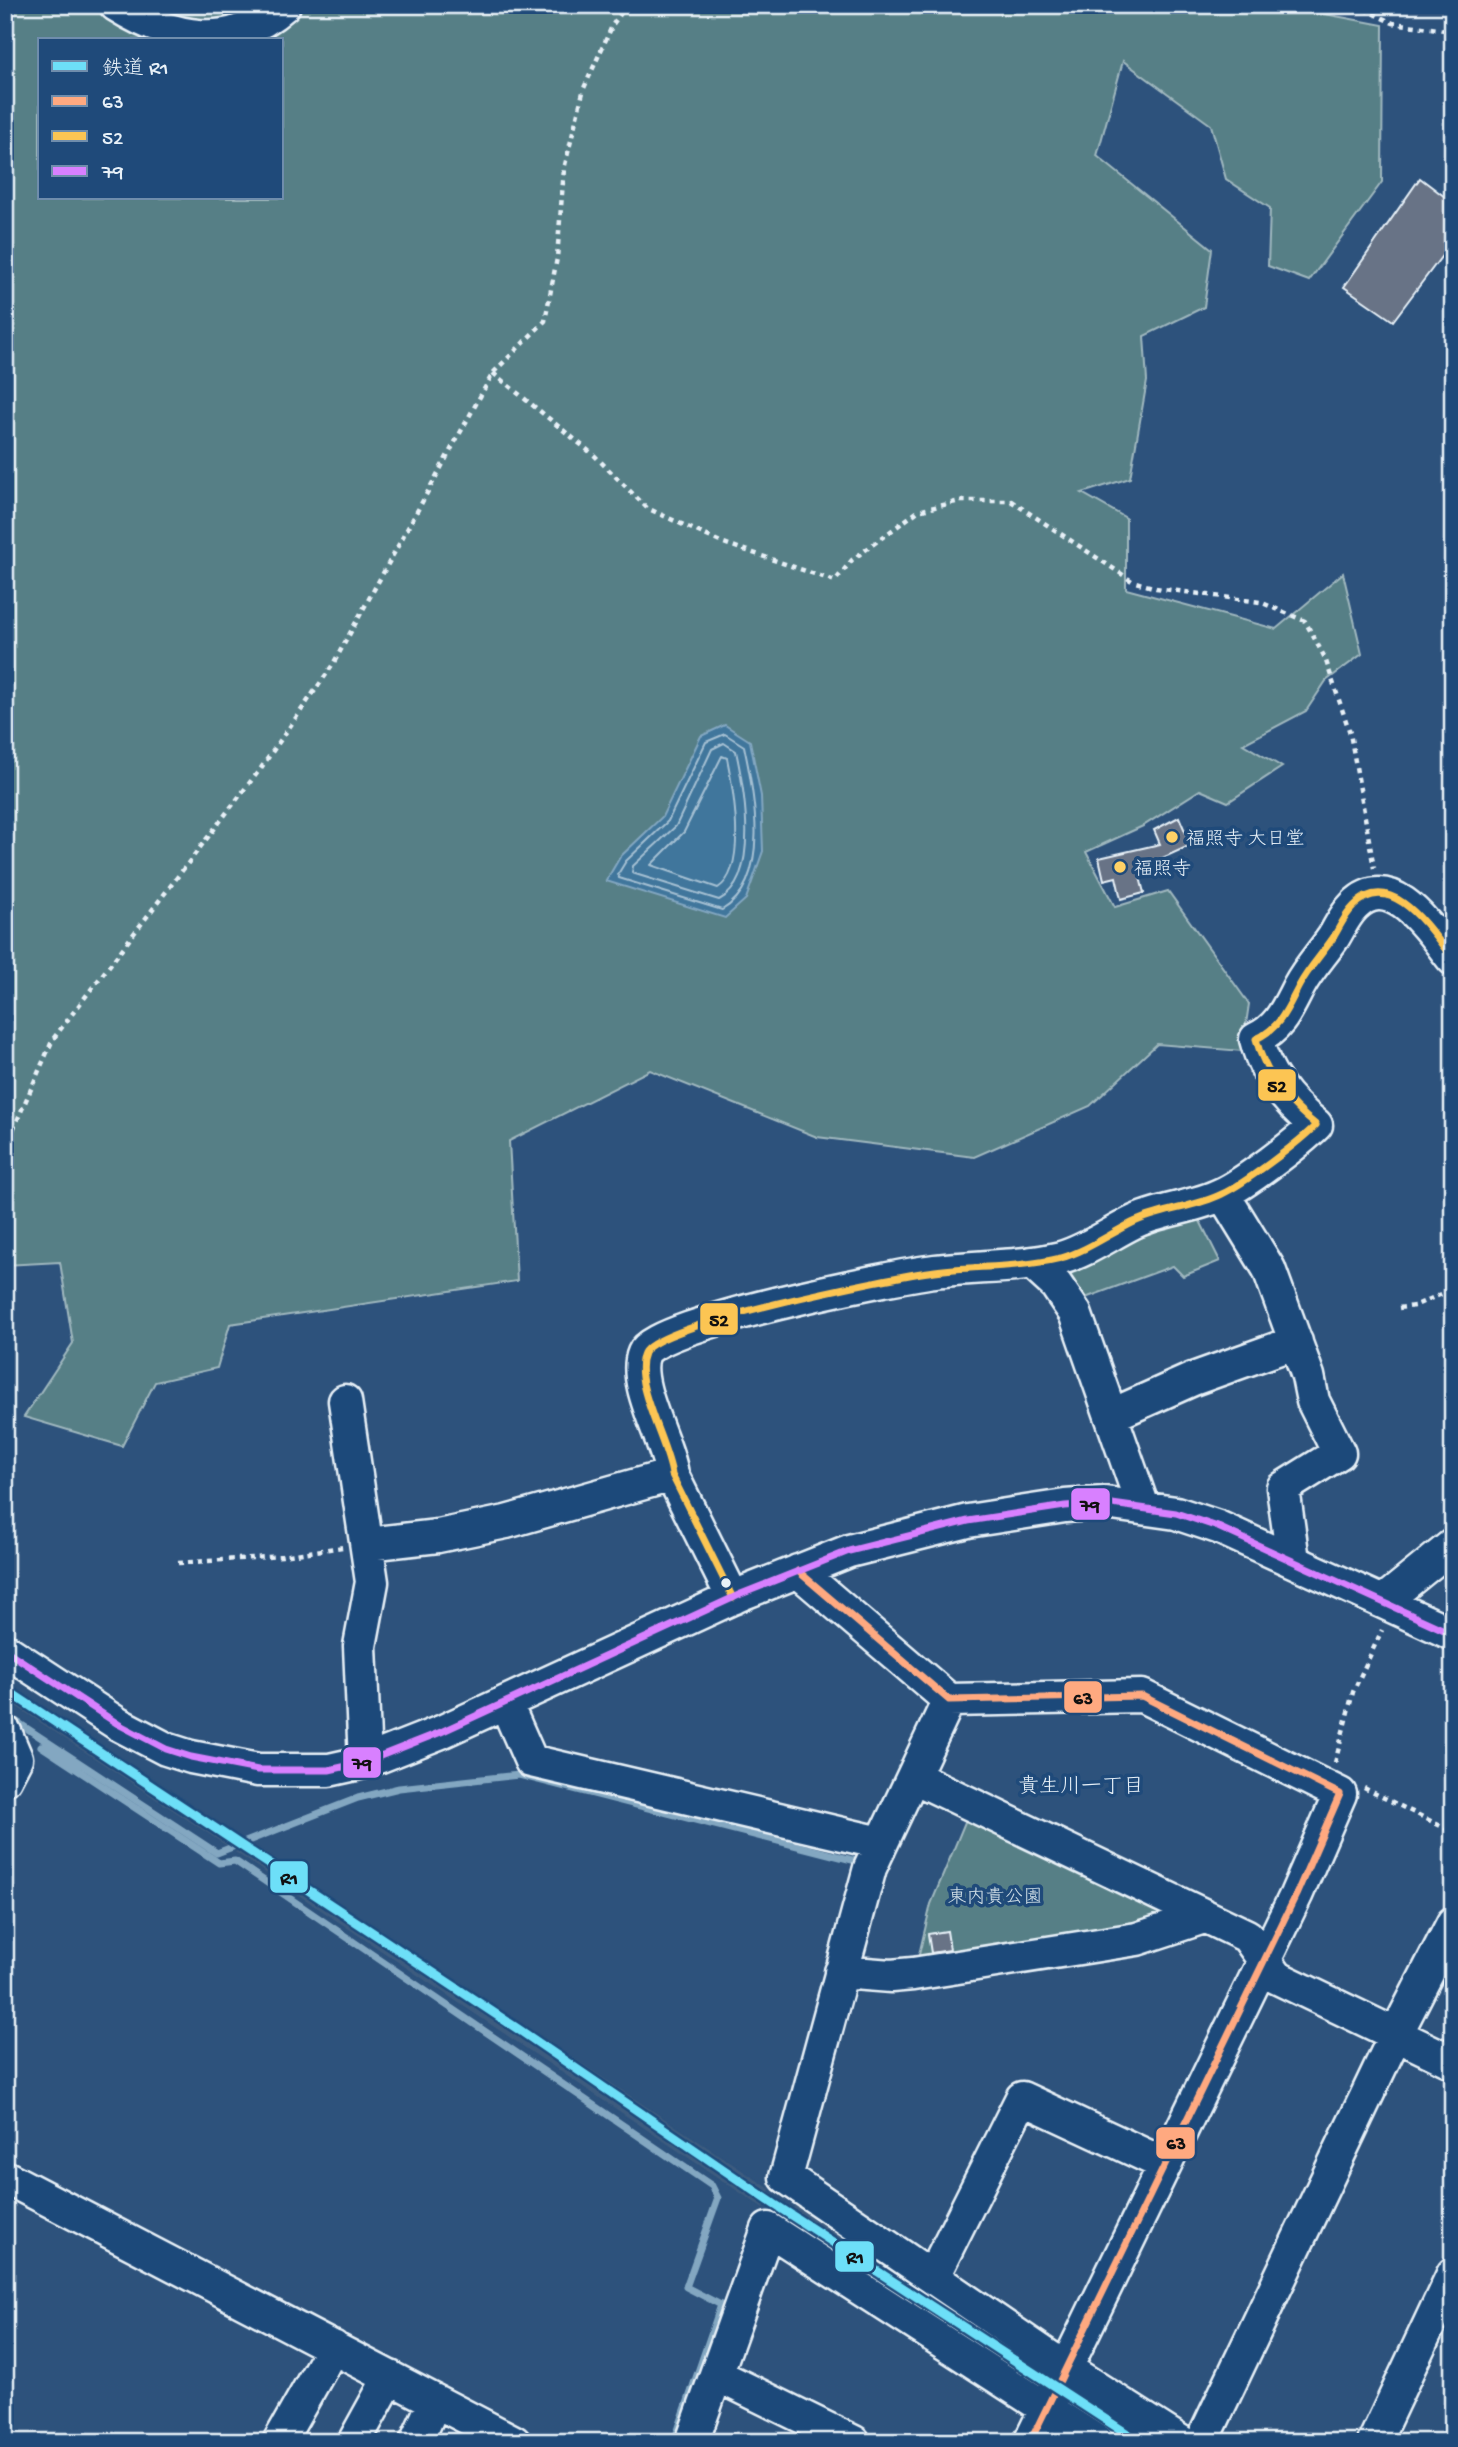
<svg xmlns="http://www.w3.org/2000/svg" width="1458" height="2447" viewBox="0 0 1458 2447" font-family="'Gochi Hand','Klee One',sans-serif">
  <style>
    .built { fill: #3e5c7f }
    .green { fill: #577f86; stroke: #a0b8bf; stroke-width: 2; fill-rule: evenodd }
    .water { fill: #40769c; stroke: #83a7c1; stroke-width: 2 }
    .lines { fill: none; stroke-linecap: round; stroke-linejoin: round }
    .shore { stroke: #a5c0d3; stroke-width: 2 }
    .stream { stroke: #83a7c1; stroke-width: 7 }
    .building { fill: #677386; stroke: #e8f1f8; stroke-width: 2 }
    .minor-casing { stroke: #e8f1f8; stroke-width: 37 }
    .path { stroke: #e8f1f8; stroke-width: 4.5; stroke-dasharray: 5 5; stroke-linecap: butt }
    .minor { stroke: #1f4a7a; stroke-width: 32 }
    .bus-1-casing { stroke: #1f4a7a; stroke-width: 12 }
    .bus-2-casing { stroke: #1f4a7a; stroke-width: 12 }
    .bus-3-casing { stroke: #1f4a7a; stroke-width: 12 }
    .bus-1 { stroke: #ffa980; stroke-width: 7 }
    .bus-2 { stroke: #fcc553; stroke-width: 7 }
    .bus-3 { stroke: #d880ff; stroke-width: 7 }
    .rail-1-casing { stroke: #1f4a7a; stroke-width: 14 }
    .rail-1 { stroke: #6ddff8; stroke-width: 9 }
    .poi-dot { fill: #ffd166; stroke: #1f4a7a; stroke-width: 2.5 }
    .bus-dot { fill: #e8f1f8; stroke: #1f4a7a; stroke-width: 2.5 }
    .labels { text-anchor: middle; stroke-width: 7; stroke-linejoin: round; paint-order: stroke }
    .poi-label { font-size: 19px; fill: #e8f1f8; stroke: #1f4a7a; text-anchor: start }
    .park-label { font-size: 19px; fill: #d2e0e7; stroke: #1f4a7a }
    .neighbourhood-label { font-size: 21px; fill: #e8f1f8; stroke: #1f4a7a }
    .line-badge { stroke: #1f4a7a; stroke-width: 2.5 }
    .pale-badge-label { font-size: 19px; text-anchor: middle; font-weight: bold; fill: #111 }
  </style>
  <rect width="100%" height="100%" fill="#2d527c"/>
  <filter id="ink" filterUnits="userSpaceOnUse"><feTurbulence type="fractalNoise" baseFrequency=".0143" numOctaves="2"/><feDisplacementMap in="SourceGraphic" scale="14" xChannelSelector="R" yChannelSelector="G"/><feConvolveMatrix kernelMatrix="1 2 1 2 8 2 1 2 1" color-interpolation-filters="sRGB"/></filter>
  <g filter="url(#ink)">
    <path class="built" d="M5,1681L239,1839L227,1846L5,1699Z
      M252,1844L770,2189L763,2208L235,1852Z
      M797,2200L1165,2442H1117L785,2226Z"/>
    <path class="green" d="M5,5H1315L1320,13L1383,25L1382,182L1309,281L1268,266L1270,208L1226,179L1211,125L1123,61L1097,156L1212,249L1204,307L1144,336L1147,381L1130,478L1082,493L1126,518V589L1276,629L1343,573L1362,654L1326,681L1306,711L1243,744L1282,767L1228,802L1200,790L1143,826L1086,852L1115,907L1168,891L1249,1004L1242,1051L1157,1044L1090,1106L974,1157L817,1137L650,1070L509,1141L517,1281L230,1324L217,1368L155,1382L122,1446L24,1417L73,1343L60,1262L5,1265ZM40,40H282V198H40Z
      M1193,1207L1220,1261L1183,1276L1173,1266L1077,1301L1052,1264Z
      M967,1817L1163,1909L1164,1920L917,1963L931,1904Z"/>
    <path class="water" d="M725,725L750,741L761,796L763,851L746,899L725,918L606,881L620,857L662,817L701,736Z"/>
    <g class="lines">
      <path class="shore" d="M725,734L744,746C754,792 772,881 722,910L619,878L618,874L626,861L668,821L706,742Z
        M724,743L736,751C744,788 761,879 719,900L632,873L633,866L676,826L712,749Z
        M722,756L727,758C733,788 748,869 718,888L651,865L684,832Z"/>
      <path class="stream" d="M5,1714L217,1853L358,1798L399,1788L519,1775L860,1862
        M41,1746L219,1863L235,1861L712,2186L718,2198L686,2287L721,2305L674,2442"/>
    </g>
    <path class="building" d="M1420,178L1453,203V241L1393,321L1344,287Z
      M1179,817L1191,845L1138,869L1144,893L1121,899L1116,877L1104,880L1099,858L1160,844L1154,830Z
      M947,1931L950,1950L931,1953L928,1934Z"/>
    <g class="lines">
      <g class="minor-casing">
        <path id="minor" d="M116,5C172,40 230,53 284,5
          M1223,1194L1269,1269L1308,1376L1313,1401L1339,1453L1283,1488L1293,1560
          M1032,1263L1056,1285L1075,1313L1143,1507
          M345,1401L372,1582L360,1646L365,1762
          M1112,1415L1193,1379L1296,1342
          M368,1544L438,1536L506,1522L672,1475
          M798,1571L949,1700L1142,1696L1340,1794L1296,1895L1030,2442
          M733,1598L672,1475C669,1445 631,1383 644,1353C656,1324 894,1276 935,1271C976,1266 1019,1268 1061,1258C1086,1251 1108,1235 1132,1223C1160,1209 1194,1208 1222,1194C1244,1184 1298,1143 1316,1125C1287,1102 1265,1075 1256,1039C1280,1028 1287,1009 1299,986C1308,969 1322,954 1333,938C1340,927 1344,916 1354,906C1392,867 1432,933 1453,959
          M1384,1601L1453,1545
          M5,1650L118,1724L166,1749L191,1757L258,1770H329L365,1762L441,1732L741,1594L849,1551L968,1521L1065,1506L1105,1503L1176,1513L1218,1527L1453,1634
          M949,1700L870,1868L786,2177L1065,2368L1181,2442
          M506,1704L531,1761L881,1843
          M5,1732L16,1758L5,1779
          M914,1777L1247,1936L1276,1977L1453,2062
          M841,1972L891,1976L913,1974L1137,1939L1204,1917
          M5,2177L514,2442
          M933,2276L1022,2098L1162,2163
          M717,2375L854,2442
          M279,2442L333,2347
          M354,2442L390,2377
          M416,2442L435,2401
          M692,2442L768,2229L1098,2442
          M1202,2442L1396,2034L1453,1923
          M1374,2442L1453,2274"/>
      </g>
      <path class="path" d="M1355,5L1393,23L1452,31
        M493,373L595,456L647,508L718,541L835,581L852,560L918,511L960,501H1011L1132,581L1156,588L1260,602L1305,621L1325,658L1350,733L1374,868
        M5,1148L53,1039L261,768L332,666L493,373L545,321L557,258L564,169L584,88L613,24L627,5
        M1399,1308L1414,1306L1453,1289
        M178,1563L282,1556L343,1547
        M1335,1763L1353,1692L1382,1630
        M1364,1788L1453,1832"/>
      <use href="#minor" class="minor"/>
      <g class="bus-1-casing">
        <path id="bus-1" d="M798,1571L949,1700L1142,1696L1340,1794L1296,1895L1030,2442"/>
      </g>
      <g class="bus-2-casing">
        <path id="bus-2" d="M733,1598L672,1475C669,1445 631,1383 644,1353C656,1324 894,1276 935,1271C976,1266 1019,1268 1061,1258C1086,1251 1108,1235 1132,1223C1160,1209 1194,1208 1222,1194C1244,1184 1298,1143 1316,1125C1287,1102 1265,1075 1256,1039C1280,1028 1287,1009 1299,986C1308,969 1322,954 1333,938C1340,927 1344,916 1354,906C1392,867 1432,933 1453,959"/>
      </g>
      <g class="bus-3-casing">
        <path id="bus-3" d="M5,1650L118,1724L166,1749L191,1757L258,1770H329L365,1762L441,1732L741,1594L849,1551L968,1521L1065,1506L1105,1503L1176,1513L1218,1527L1453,1634"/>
      </g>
      <use href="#bus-1" class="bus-1"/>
      <use href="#bus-2" class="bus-2"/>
      <use href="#bus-3" class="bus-3"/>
      <g class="rail-1-casing">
        <path id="rail-1" d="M5,1689L518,2029L774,2204L1140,2442"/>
      </g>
      <use href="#rail-1" class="rail-1"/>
    </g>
  </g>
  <g class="poi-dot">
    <circle cx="1172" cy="837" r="7"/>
    <circle cx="1120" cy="867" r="7"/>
  </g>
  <circle class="bus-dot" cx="726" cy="1583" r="6"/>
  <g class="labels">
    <g class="poi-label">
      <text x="1186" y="844">福照寺 大日堂</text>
      <text x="1134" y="874">福照寺</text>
    </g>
    <g class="park-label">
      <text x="995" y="1902">東内貴公園</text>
    </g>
    <g class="neighbourhood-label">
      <text x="1081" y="1792">貴生川一丁目</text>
    </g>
  </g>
  <g class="line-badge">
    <rect x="1257" y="1068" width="40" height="34" rx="7" fill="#fcc553"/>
    <rect x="699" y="1302" width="40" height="34" rx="7" fill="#fcc553"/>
    <rect x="1070" y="1487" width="41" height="34" rx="7" fill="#d880ff"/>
    <rect x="1063" y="1680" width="40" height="34" rx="7" fill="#ffa980"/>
    <rect x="342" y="1746" width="40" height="33" rx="7" fill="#d880ff"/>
    <rect x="269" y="1860" width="40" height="34" rx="7" fill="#6ddff8"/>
    <rect x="1155" y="2126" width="41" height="34" rx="7" fill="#ffa980"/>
    <rect x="834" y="2240" width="41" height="33" rx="7" fill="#6ddff8"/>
  </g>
  <g class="pale-badge-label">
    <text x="1277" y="1092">52</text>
    <text x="719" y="1326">52</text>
    <text x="1090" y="1511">79</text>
    <text x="1083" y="1704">63</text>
    <text x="362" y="1769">79</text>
    <text x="289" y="1884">R1</text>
    <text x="1176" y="2149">63</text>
    <text x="855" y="2263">R1</text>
  </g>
  <rect width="1458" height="2447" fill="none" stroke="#1f4a7a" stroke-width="28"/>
  <rect x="14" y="14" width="1430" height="2419" fill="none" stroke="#e8f1f8" stroke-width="2.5" filter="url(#ink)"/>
  <rect x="38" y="38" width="245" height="161" fill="#1f4a7a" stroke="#6f8dac" stroke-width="2"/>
  <rect x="52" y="61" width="35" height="10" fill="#6ddff8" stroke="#6f8dac" stroke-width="2"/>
  <text x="102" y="74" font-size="21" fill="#e8f1f8">鉄道 R1</text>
  <rect x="52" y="96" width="35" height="10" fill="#ffa980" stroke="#6f8dac" stroke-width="2"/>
  <text x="102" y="108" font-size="21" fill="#e8f1f8">63</text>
  <rect x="52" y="131" width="35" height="10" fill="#fcc553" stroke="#6f8dac" stroke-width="2"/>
  <text x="102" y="144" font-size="21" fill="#e8f1f8">52</text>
  <rect x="52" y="166" width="35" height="10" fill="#d880ff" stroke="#6f8dac" stroke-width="2"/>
  <text x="102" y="178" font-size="21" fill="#e8f1f8">79</text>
</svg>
